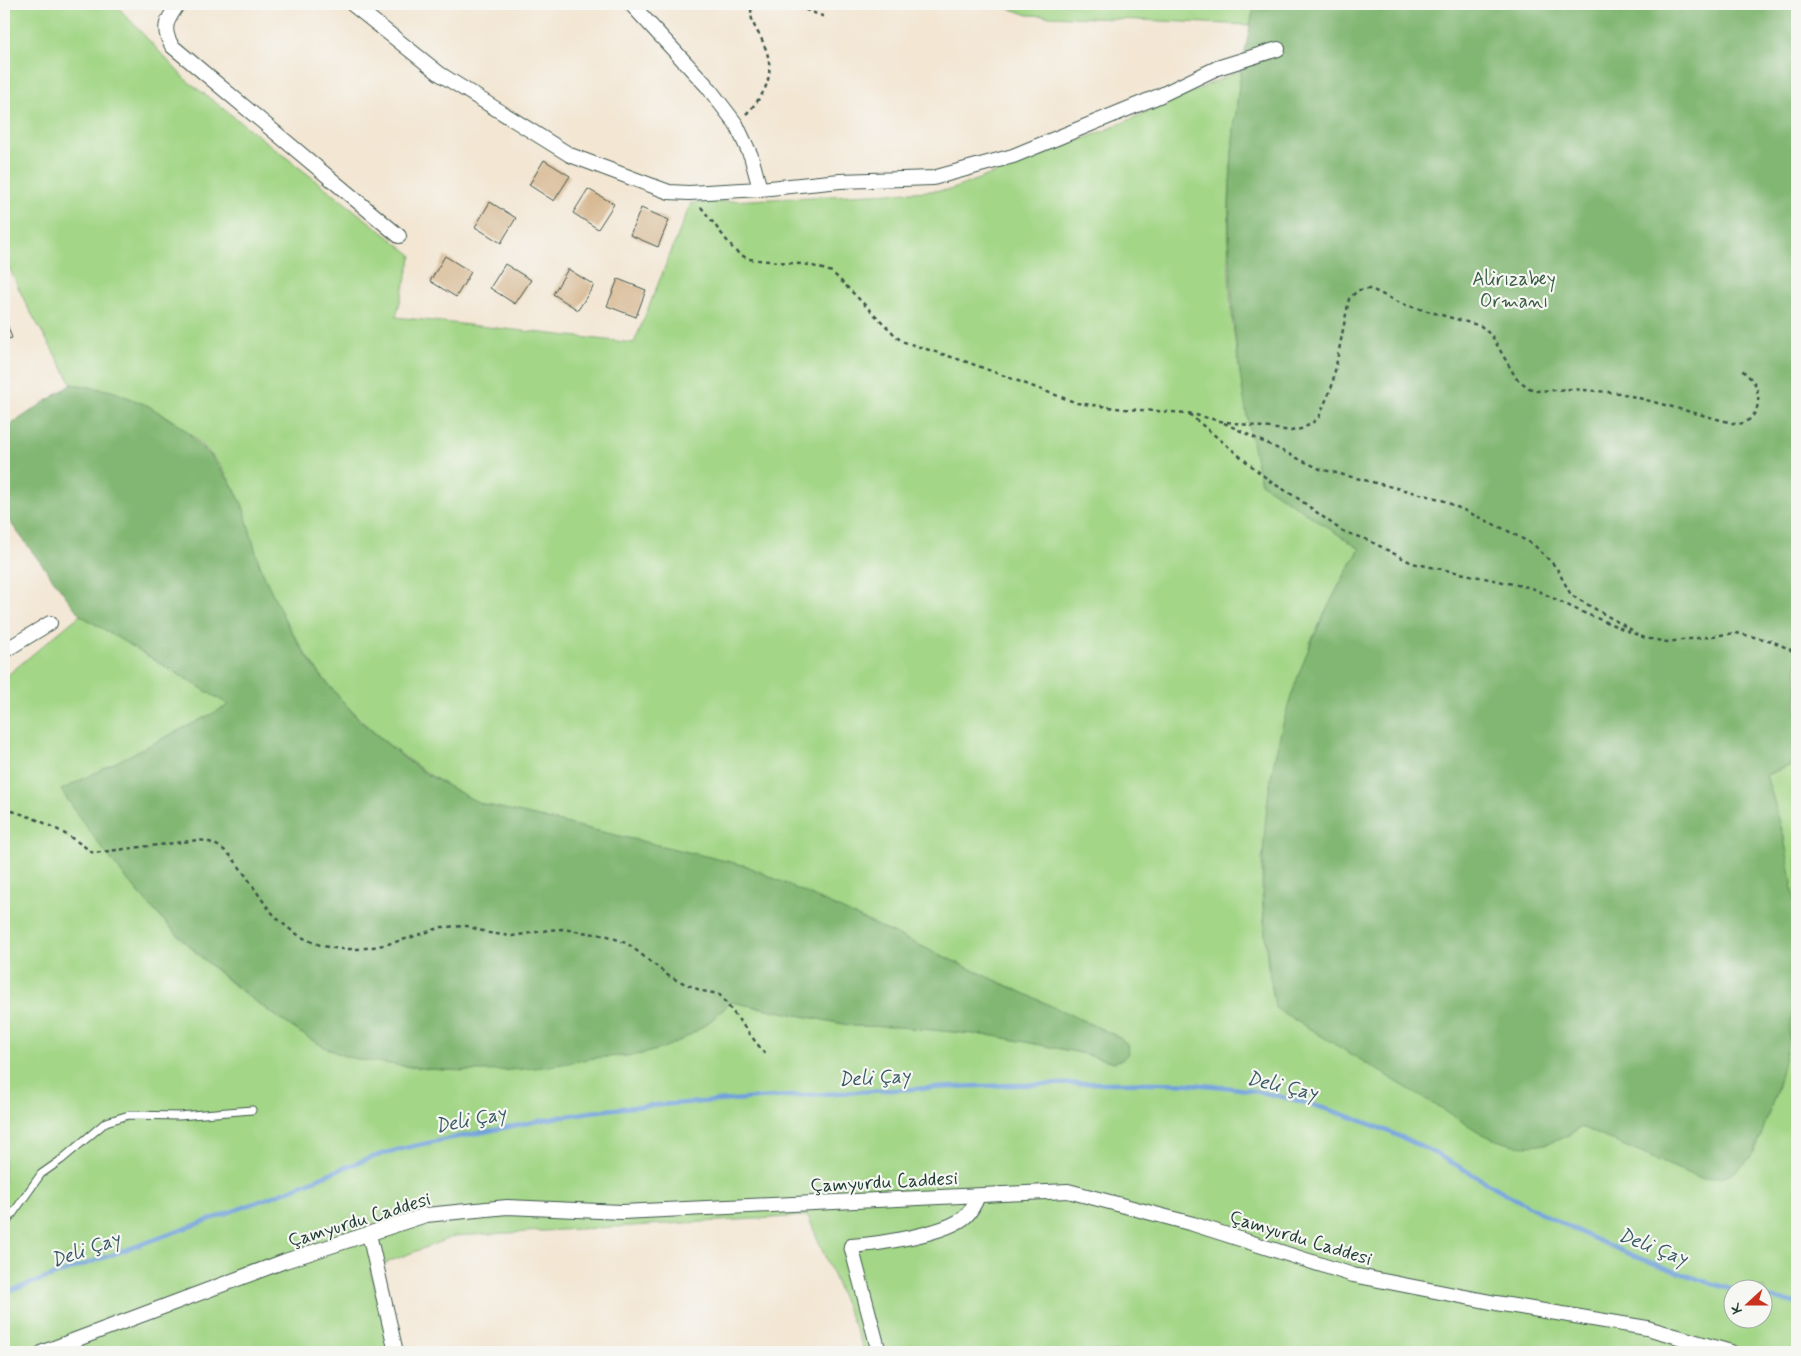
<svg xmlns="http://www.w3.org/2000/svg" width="1801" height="1356" viewBox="0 0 1801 1356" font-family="Mynerve,sans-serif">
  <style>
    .green { fill: #a3d686; stroke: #618a5d; fill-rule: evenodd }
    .forest { fill: #82b773; stroke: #507a54 }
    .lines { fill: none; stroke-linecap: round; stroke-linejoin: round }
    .stream { stroke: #71a1db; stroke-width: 4.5 }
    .building { fill: #d8ba94 }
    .lane-casing { stroke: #3f564c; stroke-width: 9 }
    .street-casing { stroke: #3f564c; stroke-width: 16 }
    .path { stroke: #3f564c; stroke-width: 2.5; stroke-dasharray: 4 4; stroke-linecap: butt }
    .lane { stroke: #fff; stroke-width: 7 }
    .street { stroke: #fff; stroke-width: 14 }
    .labels { text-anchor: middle; stroke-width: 4.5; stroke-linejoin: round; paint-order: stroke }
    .park-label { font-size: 19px; fill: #395c44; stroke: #f6f6f2 }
    .street-label { font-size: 19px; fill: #1f3d34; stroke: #f6f6f2 }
    .water-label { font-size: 20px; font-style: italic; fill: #385b66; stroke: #f6f6f2 }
  </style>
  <rect width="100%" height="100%" fill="#f6f6f2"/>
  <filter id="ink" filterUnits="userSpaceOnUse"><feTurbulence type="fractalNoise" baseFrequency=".02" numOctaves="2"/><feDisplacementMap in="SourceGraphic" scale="10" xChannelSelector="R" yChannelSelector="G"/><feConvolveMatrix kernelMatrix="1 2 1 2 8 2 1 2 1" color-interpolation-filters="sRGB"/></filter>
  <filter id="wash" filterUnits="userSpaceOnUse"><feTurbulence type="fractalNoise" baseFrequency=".0096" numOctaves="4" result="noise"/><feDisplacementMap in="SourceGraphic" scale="20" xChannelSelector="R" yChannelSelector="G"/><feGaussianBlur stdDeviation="1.12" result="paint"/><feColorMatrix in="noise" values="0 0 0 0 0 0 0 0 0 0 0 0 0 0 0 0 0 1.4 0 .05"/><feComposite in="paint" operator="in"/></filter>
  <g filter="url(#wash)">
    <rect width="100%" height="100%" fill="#f3e6d3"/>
    <path class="green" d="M4,4H115L185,79L412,255L396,317L634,343L691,203L950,190L1104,131L1241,70C1229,160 1222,258 1236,348C1243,393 1253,438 1261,483L1360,549L1342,579L1310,643L1262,859V896L1268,971L1492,1138C1524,1151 1553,1147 1581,1127L1699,1178L1755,1151L1778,1086L1790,1028L1794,900L1784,836L1766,775L1797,763V1352H865L808,1216L455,1236L370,1269L391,1352H4V678L80,615L230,705L62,790C121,881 193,963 285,1022C302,1033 319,1046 337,1053C351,1059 369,1061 384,1063C451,1075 520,1073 587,1059C603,1056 619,1057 635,1055C673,1049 705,1029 731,1002L854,1026L901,1027L995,1036L1076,1052L1115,1062L1128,1048L1127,1044L1121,1038L747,866L479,803C397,761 333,705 288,625C272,598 260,568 251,538C248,527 246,516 242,505C213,434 145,393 72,384L27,306L4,257ZM1734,1288H1764V1318H1734Z
      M998,4H997H1255L1250,25L1028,15Z"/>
    <path class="forest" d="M1255,4H1797V763L1766,775C1779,816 1790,857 1794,900C1801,975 1792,1053 1765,1124C1760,1139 1755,1155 1742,1166C1730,1177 1715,1179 1699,1178L1581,1127C1548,1150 1517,1152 1481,1133L1275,1008C1245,837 1270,697 1360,549L1261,483C1223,324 1217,164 1255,4Z
      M72,384L112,391L149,406L183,428L211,456L234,488L243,506L260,567L287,624L303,651L322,677L360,721L404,758L428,775L479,803L747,866L1121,1038L1127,1044L1128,1053L1123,1059L1115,1062L1076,1052L995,1036L901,1027L854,1026L731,1002C704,1029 674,1049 635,1055C617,1057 600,1056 583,1060C518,1074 450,1074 384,1063C369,1061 350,1059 337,1053C312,1042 287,1024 265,1008C181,948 118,876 61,790L229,705L80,615L4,514V429Z"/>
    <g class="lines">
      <path class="stream" d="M4,1293C92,1262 180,1231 268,1198C308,1184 345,1165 386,1153C418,1144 451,1138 484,1132C537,1121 590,1110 645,1106C678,1103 711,1102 744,1099C834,1093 925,1087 1015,1085C1109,1083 1203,1076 1295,1100C1344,1113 1393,1131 1438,1155C1481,1178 1521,1204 1565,1225C1619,1252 1675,1273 1734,1290
        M1764,1297L1797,1303"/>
    </g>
    <g id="blocks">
      <path class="building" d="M544,160L570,176L554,201L529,185Z
        M588,189L614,204L598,229L573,213Z
        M490,202L516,218L501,243L475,227Z
        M641,208L669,220L658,247L630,235Z
        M445,256L471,272L456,297L430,281Z
        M505,264L531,280L515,304L490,288Z
        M568,269L594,285L578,310L553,294Z
        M618,279L646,290L636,317L607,306Z
        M5,318L12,338L4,340V319Z"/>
    </g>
  </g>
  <g filter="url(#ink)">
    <use href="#blocks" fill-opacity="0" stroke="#3f564c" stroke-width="1"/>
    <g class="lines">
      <g class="lane-casing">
        <path id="lane" d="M4,1226L41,1174L61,1160L106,1122L129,1115L179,1116L252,1110"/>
      </g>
      <g class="street-casing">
        <path id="street" d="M178,4C167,20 161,28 172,46L399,236
          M352,4L440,74L570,155L669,192L689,193L760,189L840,181L933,178L1013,156L1159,96L1217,68L1278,49
          M631,4L707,86L736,124L751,156L760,189
          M4,651L50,623
          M369,1234L396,1352
          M43,1352L285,1261L426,1215L507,1207L622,1212L1068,1191L1193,1224L1353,1275L1496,1303L1647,1328L1731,1352
          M879,1352L851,1246C878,1244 947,1234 966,1216C972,1210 975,1203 978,1196"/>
      </g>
      <path class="path" d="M790,4L825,17
        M746,114C765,95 776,75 765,47C759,30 748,24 752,4
        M701,207L735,251L748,259L810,265L832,272L901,341L967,362L1077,403L1125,409L1188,413L1220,421L1291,431L1301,429L1311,424L1319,417L1332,386L1349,299L1358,290L1371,289L1402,304L1481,326L1492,336L1516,378L1529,388L1537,391L1572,389L1620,393L1736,424C1756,424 1763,401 1755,384C1751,378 1746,374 1741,369
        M1189,414L1271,482L1296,497L1342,531L1368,540L1412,563L1532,588L1584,613L1645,638L1667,642L1736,633L1772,641L1797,653
        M1224,423L1320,469L1440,499L1506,530L1534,545L1556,567L1571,595L1635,632
        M4,809C37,817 66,832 93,853L198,840C221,842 231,855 243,872C255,888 265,907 280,921C331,968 385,946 442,927L467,926L489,933L512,936L549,930L562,929L608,936L628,944L670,977L702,991L719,994L765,1054"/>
      <use href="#lane" class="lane"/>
      <use href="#street" class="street"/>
    </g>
  </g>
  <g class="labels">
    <g class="park-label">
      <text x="1514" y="285">Alirızabey<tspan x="1514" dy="22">Ormanı</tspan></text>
    </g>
    <g class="street-label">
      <text transform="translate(884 1181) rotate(-3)" y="7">Çamyurdu Caddesi</text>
      <text transform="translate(359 1219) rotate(-17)" y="7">Çamyurdu Caddesi</text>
      <text transform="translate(1301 1237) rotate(17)" y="7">Çamyurdu Caddesi</text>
    </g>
    <g class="water-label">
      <text transform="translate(874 1077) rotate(-3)" y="7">Deli Çay</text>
      <text transform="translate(1282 1085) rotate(13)" y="7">Deli Çay</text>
      <text transform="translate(470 1119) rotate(-11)" y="7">Deli Çay</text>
      <text transform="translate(1653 1246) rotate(21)" y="7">Deli Çay</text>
      <text transform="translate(85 1249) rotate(-19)" y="7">Deli Çay</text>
    </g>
  </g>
  <rect width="1801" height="1356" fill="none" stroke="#f6f6f2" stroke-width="20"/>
  <g transform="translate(1748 1304) rotate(249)"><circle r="24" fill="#f6f6f2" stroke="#a0aca6"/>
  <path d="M0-4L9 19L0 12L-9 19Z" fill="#c8321e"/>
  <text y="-8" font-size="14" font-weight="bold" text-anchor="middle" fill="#1f3d34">K</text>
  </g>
</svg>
